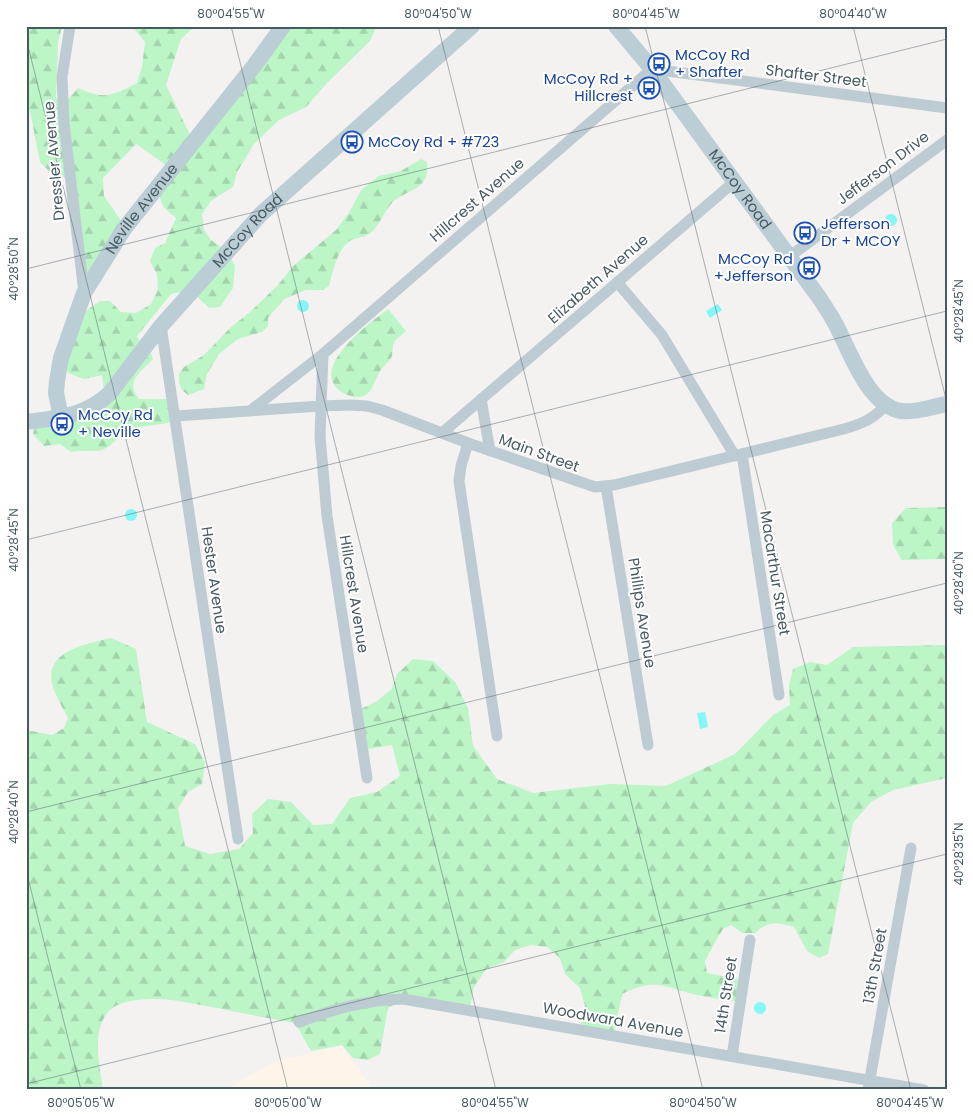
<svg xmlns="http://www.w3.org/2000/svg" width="973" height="1116" viewBox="0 0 973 1116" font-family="Poppins,sans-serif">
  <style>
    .commercial { fill: #fef4ea }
    .forest { fill: url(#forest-firs) }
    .water { fill: #84f6f7 }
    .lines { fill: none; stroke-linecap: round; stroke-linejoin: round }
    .street { stroke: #bdccd2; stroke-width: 11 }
    .secondary { stroke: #bbcdd5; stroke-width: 16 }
    .ticks { fill: none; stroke: #465a61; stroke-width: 1; stroke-opacity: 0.45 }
    .labels { text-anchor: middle; stroke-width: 4; stroke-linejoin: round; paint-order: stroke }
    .transit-label { font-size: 15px; fill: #164399; stroke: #fff; text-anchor: start }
    .street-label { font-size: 15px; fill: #465a61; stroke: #fff }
    .neatline { fill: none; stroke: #465a61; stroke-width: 2 }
    .ticks-label { font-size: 12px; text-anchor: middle; fill: #465a61 }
  </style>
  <defs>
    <pattern id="forest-firs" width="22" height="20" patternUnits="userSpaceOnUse" patternTransform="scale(1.25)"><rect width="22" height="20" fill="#bcf5c6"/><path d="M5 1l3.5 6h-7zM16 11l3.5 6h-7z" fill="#a3d4ad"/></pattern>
  </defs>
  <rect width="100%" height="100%" fill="#f4f1f1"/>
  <path class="commercial" d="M342,1046L373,1090H225L275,1061Z"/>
  <path class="forest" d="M26,26H62L58,43L56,97L61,104L68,179L50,172L40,162L30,111L26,105Z
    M132,26H195L181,39L166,85L192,139L170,168L136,144L103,178L104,196L124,225L86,284L65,103L78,88C105,100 111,96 137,83L142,67L145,42Z
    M286,26H377L370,41L327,83L306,107L279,120L254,144L237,172L233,187L211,201L202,214L204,230L211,240L228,252L235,266L233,288L220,307L209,308C197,296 189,289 171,294L137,336C142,347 150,346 153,359C141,372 124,382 139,399H171L175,422L125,429C118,438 108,451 96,451C87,451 80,450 71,452L60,444L44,446L33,434L35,424L105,400L102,375L84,379L68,373L63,357L76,318L100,301H110L121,312L136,313L151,304L158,290L157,274L150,261L155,248L165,243L176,218L164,208L157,191Z
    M421,159L427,162C430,193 406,188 392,203C384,211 379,227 369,234C362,238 353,238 347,243C336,254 333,271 329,286L323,290H306L284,299L268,318V326L262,332L238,339L219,354L207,374L204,389L188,395L182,390L179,382V374L184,367L204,355L231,327L249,313L278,285L293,266L336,230L350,211L361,190L379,176L401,171Z
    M388,309L406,331C403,334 398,337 395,341C392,346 393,350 392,356C390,361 383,366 380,371C375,379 373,392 364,396C356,399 345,395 339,390C310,366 371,322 388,309Z
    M947,507V559L902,560L893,545L892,523L906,508Z
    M111,638L136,649L147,722L195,744L205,763L202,784L188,792L178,808L185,846L210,854L239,849L253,833L252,814L268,799L291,802L313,825L332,824L350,798L377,792L400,776L392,745L363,750L357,711L377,701L392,689L397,674L413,659L433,661L455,682L468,708L473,746L497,779L533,793L610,784L666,786L735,754L773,715L790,705L789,685L793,669L810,662L827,665L853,647L947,645V778L893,790L871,802L853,823L828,954L819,958L807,951L794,927C776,922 770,920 755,933H742L731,925L723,929L715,942L705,961L707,973L743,980L740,1002C726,1000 711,998 697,995C664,987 656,977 622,994L614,1034L580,1028L585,1006L580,988L565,974L560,958L547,947L531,945L515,950L504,962L486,969L474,987L470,1008L413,999L388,1007L380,1054L368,1060L353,1058L342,1045L311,1051L295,1023C267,1018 240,1013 212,1007C194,1004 174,999 155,999C142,999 118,1000 108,1012C91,1032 100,1066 103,1090H26V730L52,735L64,728L68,718C64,710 59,702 55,693C38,652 82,645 111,638Z"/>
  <path class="water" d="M885 220a6 6 0 1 1 12 0a6 6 0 1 1-12 0Z
    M297 306a6 6 0 1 1 12 0a6 6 0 1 1-12 0Z
    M718,304L722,310L710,318L706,311Z
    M125 515a6 6 0 1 1 12 0a6 6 0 1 1-12 0Z
    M705,712L708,727L700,729L697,713Z
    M754 1008a6 6 0 1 1 12 0a6 6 0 1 1-12 0Z"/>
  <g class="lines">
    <path class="street" d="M70,26L62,77L64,123L84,293
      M789,257L947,140
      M617,282L662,335L735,456
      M161,326L238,839
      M481,399L490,451
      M250,411L323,354
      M176,416L320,406L351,405L367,406L382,410L468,443L595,487L614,485L844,429C861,424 875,419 886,404
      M442,433L734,182
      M468,443L461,466L459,481L497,736
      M742,454L779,695
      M606,486L648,745
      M367,778L327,516L320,436L323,354L652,69L947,108
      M299,1022C334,1009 366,1000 403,999L924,1090
      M732,1056L750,940
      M868,1090L911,848"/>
    <g class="secondary">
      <path id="s1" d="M616,26L652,69L818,296C824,305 831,315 836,325C850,351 868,406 901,411C916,413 933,406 947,404"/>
      <path id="s2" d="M61,417L56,393L57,381L61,358L84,293L124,229L254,66L283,26"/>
      <path id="s3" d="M26,422C57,418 87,416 110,393L161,326L261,214L472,26"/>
    </g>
  </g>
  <path class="ticks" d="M231,26L496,1090M438,26L703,1090M645,26L911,1090M853,26L947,403M26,38L288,1090M26,269L947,39M26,540L947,311M26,812L947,583M26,870L81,1090M26,1084L947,854"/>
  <defs>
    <g id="bus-ring" transform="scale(1.125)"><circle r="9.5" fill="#fff" stroke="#1a4fb4" stroke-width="1.5"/><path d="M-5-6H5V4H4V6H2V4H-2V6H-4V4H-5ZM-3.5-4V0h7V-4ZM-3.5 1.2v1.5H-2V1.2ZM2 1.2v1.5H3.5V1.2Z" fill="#1a4fb4"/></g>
  </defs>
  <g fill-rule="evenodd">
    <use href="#bus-ring" x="659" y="64"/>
    <use href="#bus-ring" x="649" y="88"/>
    <use href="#bus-ring" x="352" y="142"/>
    <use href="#bus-ring" x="805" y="233"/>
    <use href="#bus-ring" x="809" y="268"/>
    <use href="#bus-ring" x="62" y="424"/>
  </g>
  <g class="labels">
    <g class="transit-label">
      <text x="675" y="60">McCoy Rd<tspan x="675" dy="17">+ Shafter</tspan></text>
      <text x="633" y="84" text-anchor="end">McCoy Rd +<tspan x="633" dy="17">Hillcrest</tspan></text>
      <text x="368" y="147">McCoy Rd + #723</text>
      <text x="821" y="229">Jefferson<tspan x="821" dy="17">Dr + MCOY</tspan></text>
      <text x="793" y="264" text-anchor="end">McCoy Rd<tspan x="793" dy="17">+Jefferson</tspan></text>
      <text x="78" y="420">McCoy Rd<tspan x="78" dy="17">+ Neville</tspan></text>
    </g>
    <g class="street-label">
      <text transform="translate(816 76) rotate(7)" y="5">Shafter Street</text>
      <text transform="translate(54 161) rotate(-95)" y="5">Dressler Avenue</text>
      <text transform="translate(883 168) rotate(-37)" y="5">Jefferson Drive</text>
      <text dy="5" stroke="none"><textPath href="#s1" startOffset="205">McCoy Road</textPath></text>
      <text transform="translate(477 200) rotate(-41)" y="5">Hillcrest Avenue</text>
      <text dy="5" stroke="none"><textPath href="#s2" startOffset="231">Neville Avenue</textPath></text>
      <text dy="5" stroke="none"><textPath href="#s3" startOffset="304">McCoy Road</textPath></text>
      <text transform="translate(598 279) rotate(-41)" y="5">Elizabeth Avenue</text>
      <text transform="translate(539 453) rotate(20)" y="5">Main Street</text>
      <text transform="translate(775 573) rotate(81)" y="5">Macarthur Street</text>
      <text transform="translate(214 580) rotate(82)" y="5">Hester Avenue</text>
      <text transform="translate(354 594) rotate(81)" y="5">Hillcrest Avenue</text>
      <text transform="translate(642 613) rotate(81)" y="5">Phillips Avenue</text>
      <text transform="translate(875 966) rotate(-80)" y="5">13th Street</text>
      <text transform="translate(726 995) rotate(-81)" y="5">14th Street</text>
      <text transform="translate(613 1020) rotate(10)" y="5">Woodward Avenue</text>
    </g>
  </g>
  <rect width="973" height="1116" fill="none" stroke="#ffffff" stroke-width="55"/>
  <rect x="28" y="28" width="918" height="1060" class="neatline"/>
  <g class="ticks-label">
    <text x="231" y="18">80°04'55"W</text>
    <text x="438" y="18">80°04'50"W</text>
    <text x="646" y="18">80°04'45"W</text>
    <text x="853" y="18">80°04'40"W</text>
    <text transform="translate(14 269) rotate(-90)" y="4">40°28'50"N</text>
    <text transform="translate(959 311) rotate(-90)" y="4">40°28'45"N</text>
    <text transform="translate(14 540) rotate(-90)" y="4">40°28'45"N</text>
    <text transform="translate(959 583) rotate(-90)" y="4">40°28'40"N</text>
    <text transform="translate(14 812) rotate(-90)" y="4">40°28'40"N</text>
    <text transform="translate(959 854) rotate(-90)" y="4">40°28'35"N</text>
    <text x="81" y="1107">80°05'05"W</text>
    <text x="288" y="1107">80°05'00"W</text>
    <text x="495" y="1107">80°04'55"W</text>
    <text x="703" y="1107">80°04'50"W</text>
    <text x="910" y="1107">80°04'45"W</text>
  </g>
</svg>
